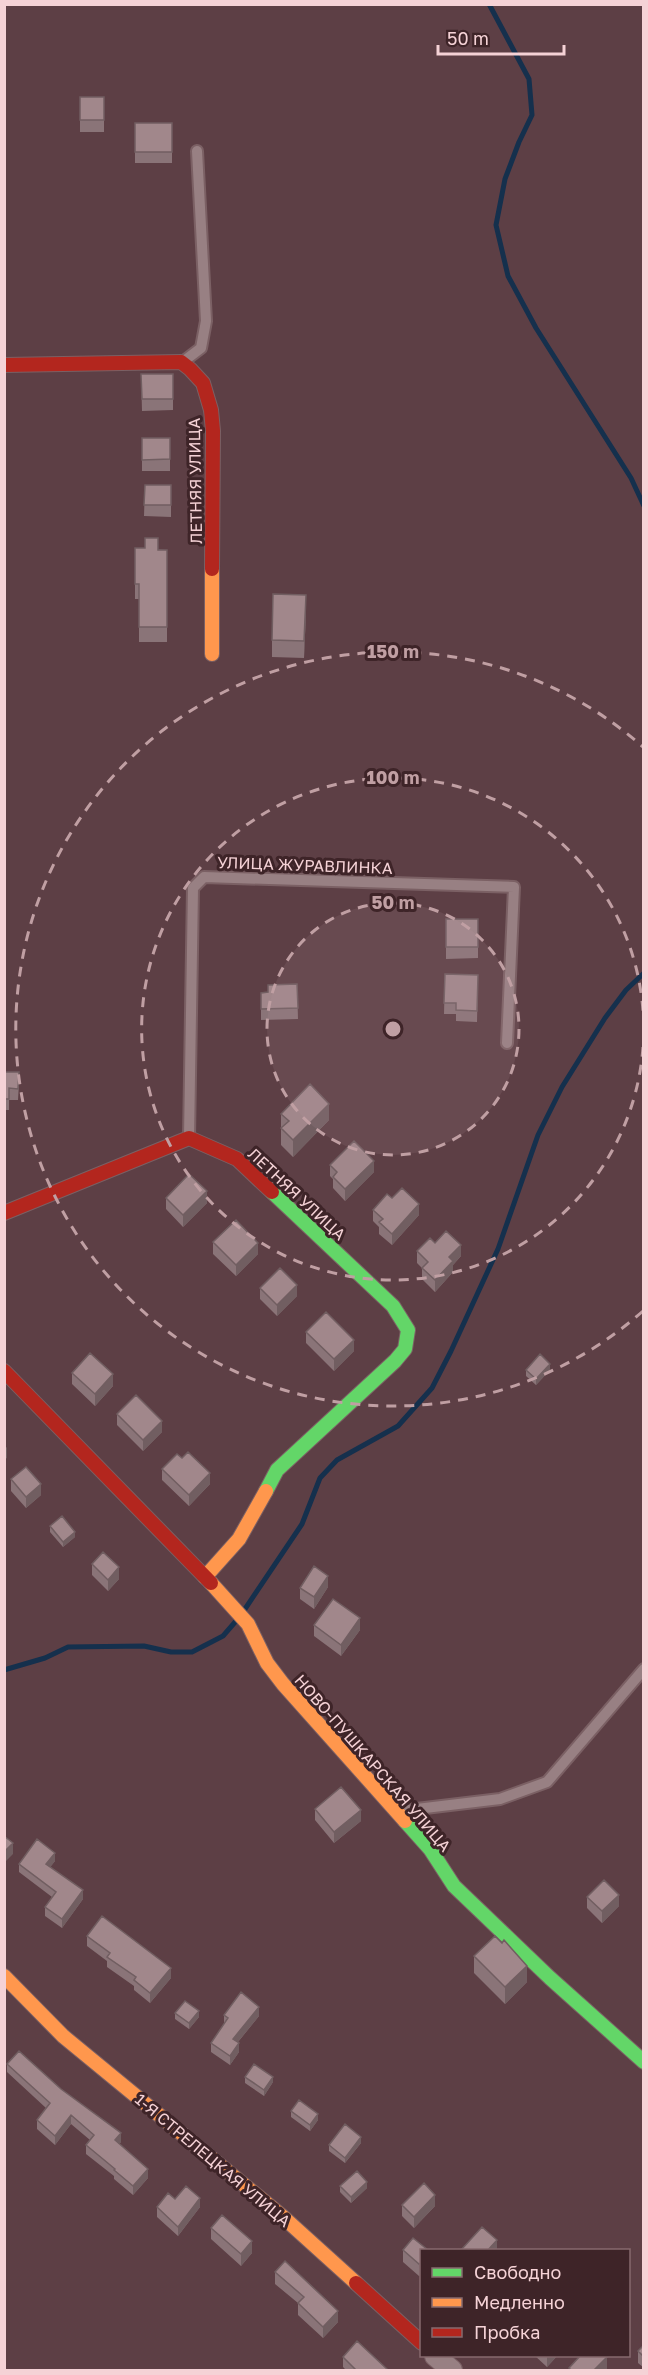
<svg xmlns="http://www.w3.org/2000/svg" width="648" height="2375" viewBox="0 0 648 2375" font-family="'Golos Text',sans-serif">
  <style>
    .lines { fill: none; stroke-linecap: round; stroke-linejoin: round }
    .stream { stroke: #15304d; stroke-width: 5 }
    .lane-casing { stroke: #7b6064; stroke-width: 14 }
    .street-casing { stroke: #7b6064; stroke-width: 22 }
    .fast-casing { stroke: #7b6064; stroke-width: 16 }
    .slow-casing { stroke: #7b6064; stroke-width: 16 }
    .jam-casing { stroke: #7b6064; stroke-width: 16 }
    .lane { stroke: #988083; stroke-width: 10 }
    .street { stroke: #988083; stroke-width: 20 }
    .fast { stroke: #63d668; stroke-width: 14 }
    .slow { stroke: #ff974d; stroke-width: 14 }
    .jam { stroke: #b3261e; stroke-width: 14 }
    .wall { fill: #8a7478 }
    .shaded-wall { fill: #715e61 }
    .building { fill: #a1878b; stroke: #715e61; stroke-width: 1.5 }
    .ring { fill: none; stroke: #c09fa3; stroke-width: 3; stroke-dasharray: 10 8 }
    .labels { text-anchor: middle; stroke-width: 6; stroke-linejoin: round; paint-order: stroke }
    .street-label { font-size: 16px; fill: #f5d2d6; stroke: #3e2428 }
    .centre { fill: #c09fa3; stroke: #3e2428; stroke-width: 3 }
    .ring-label { font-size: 18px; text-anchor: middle; font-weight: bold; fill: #c09fa3; stroke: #3e2428; stroke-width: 6; stroke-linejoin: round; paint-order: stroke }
  </style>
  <rect width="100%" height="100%" fill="#5d3f45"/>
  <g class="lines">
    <path class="stream" d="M489,4L529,79L532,115L519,142L505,179L496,225L508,276L536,328L631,478L644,506
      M245,1609L302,1524L320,1478L337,1460L398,1426L432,1388L451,1351L498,1249L538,1135L562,1087L605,1018L626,990L644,973
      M4,1670L45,1658L68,1647L144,1646L171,1652H192L223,1636L236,1621"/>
    <g class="lane-casing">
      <path id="lane" d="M184,361L201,348L206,321L197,151
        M189,1138L193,888L204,877L514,887L507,1043
        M400,1811L500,1799L547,1782L644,1669"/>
    </g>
    <g class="street-casing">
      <path id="street" d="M435,2356L452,2370"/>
    </g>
    <g class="fast-casing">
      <path id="fast" d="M266,1491L277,1470L395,1361L405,1349L408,1330L393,1306L272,1192
        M405,1821L430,1849L454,1886L550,1978L644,2062"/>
    </g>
    <g class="slow-casing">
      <path id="slow" d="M212,654V569
        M205,1577L239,1539L266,1491
        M211,1583L248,1624L267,1663L283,1684L405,1821
        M4,1976L63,2036L283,2217L356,2283"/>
    </g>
    <g class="jam-casing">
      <path id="jam" d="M4,365L181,362L190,369L203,383L211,410L213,431L212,569
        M4,1213L189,1138L237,1159L272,1192
        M4,1371L211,1583
        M356,2283L422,2343"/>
    </g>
    <use href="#lane" class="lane"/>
    <use href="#street" class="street"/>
    <use href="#fast" class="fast"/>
    <use href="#slow" class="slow"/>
    <use href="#jam" class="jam"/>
  </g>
  <path class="wall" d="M80,97H104V132H80Z
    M135,123H172V163H135Z
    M141,374H173V410L142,411Z
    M142,438H170V471H142Z
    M145,485H171V517L144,516Z
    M135,548L167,550V642H139V599H135Z
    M306,612L304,658L272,657V640Z
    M446,919H478V958L446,959Z
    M445,974L478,975L477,1022L456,1021V1014H444Z
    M297,984L298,1019L261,1020V993L268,992Z
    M4,1072L19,1084L18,1100H9V1110H4Z
    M281,1114L329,1120L293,1157L281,1145Z
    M330,1165L374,1172L345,1201L333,1188V1179L330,1176Z
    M166,1198L207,1203L183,1227L166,1209Z
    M392,1198L419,1215L392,1245L379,1234V1227L373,1221V1210Z
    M213,1242L258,1254L236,1276L213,1254Z
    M435,1243L461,1256L453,1265V1272L435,1292L422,1279V1268L417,1263V1251Z
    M260,1288L297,1296L277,1316L260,1299Z
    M306,1332L354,1351L334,1371L306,1343Z
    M526,1370H550L536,1385L526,1376Z
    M72,1373L113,1386L95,1406L72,1384Z
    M117,1414L162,1432L143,1451L117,1425Z
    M182,1458L210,1484L189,1506L162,1480V1469Z
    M11,1479L41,1495L26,1508L11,1491Z
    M50,1526L75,1537L63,1547L50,1532Z
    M92,1564L119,1579L108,1591L92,1575Z
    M328,1587L314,1609L300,1599V1588Z
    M314,1625L360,1630L341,1656L314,1636Z
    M315,1809L361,1821L334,1843L315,1820Z
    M55,1861L50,1867L83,1899L62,1928L45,1916V1907L52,1897L19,1872V1864Z
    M587,1897L619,1906L602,1923L587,1908Z
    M87,1936L171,1978L150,2003L134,1990V1986L107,1967V1961L87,1946Z
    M474,1956L527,1982L505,2004L474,1973Z
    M175,2013L199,2017L189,2029L175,2019Z
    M224,2015L259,2016L238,2042L239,2052L230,2065L211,2052V2043L224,2024Z
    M7,2064L121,2142L119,2144L148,2178L133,2195L114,2179V2176L86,2154V2145L90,2140L71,2124L55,2145L37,2129V2120L46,2108L7,2072Z
    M245,2077L273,2082L264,2096L245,2083Z
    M291,2111L318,2120L310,2131L291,2117Z
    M361,2143L345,2163L329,2151V2145Z
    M340,2186L367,2188L351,2203L340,2192Z
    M175,2199L200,2207L178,2236L157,2217V2207Z
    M402,2205L435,2206L414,2228L402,2216Z
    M211,2228L252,2253L241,2266L211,2239Z
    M403,2250H422V2273L419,2276L403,2262Z
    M275,2272L338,2322L323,2338L298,2315V2303L275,2284Z
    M644,2345V2368L638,2363V2351Z
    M534,2355H558L547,2367Z
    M343,2357L388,2370H346L343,2367Z"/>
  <path class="shaded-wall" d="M306,595V612L304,658V641Z
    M329,1104V1120L293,1157V1140Z
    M374,1161V1172L345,1201V1189Z
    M207,1191V1203L183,1227V1215Z
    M419,1204V1215L392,1245V1234Z
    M258,1243V1254L236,1276V1265Z
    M461,1245V1256L453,1265V1272L435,1292V1280L449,1257Z
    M297,1285V1296L277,1316V1305Z
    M354,1340V1351L334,1371V1359Z
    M550,1364V1370L536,1385V1379Z
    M113,1374V1386L95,1406V1394Z
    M162,1421V1432L143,1451V1440Z
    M7,1447V1458L4,1460V1449Z
    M210,1473V1484L189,1506V1495Z
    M41,1484V1495L26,1508V1497Z
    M75,1532V1537L63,1547V1542Z
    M119,1567V1579L108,1591V1580Z
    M328,1576V1587L314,1609V1597Z
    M360,1618V1630L341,1656V1645Z
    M361,1810V1821L334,1843V1832Z
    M13,1843V1854L4,1863V1852Z
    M55,1853V1861L46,1873V1864Z
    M83,1890V1899L62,1928V1919Z
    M619,1895V1906L602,1923V1911Z
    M527,1966V1982L505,2004V1987Z
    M171,1968V1978L150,2003V1993Z
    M259,2007V2016L233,2048V2039Z
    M199,2011V2017L189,2029V2023Z
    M239,2043V2052L230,2065V2056Z
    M273,2077V2082L264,2096V2090Z
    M318,2114V2120L310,2131V2125Z
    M71,2115V2124L55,2145V2136Z
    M121,2133V2142L115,2149V2140Z
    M361,2137V2143L345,2163V2158Z
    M148,2169V2178L133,2195V2186Z
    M367,2182V2188L351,2203V2197Z
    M435,2195V2206L414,2228V2217Z
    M200,2198V2207L178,2236V2227Z
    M497,2240V2250H488Z
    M252,2241V2253L241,2266V2254Z
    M422,2262V2273L419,2276V2264Z
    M338,2311V2322L323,2338V2327Z
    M547,2355H558L547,2367Z
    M607,2357V2370H594Z"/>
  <path class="building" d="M80,97H104V120H80Z
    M135,123H172V152H135Z
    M141,374H173V399H142Z
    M142,438H170V459L142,460Z
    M145,485H171V505H144Z
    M145,538H158V550H167V627H139V584H135V548H145Z
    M273,594L306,595L304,641L272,640Z
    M446,919H478V947H446Z
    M445,974L478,975L477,1011L456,1010V1003H444Z
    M297,984L298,1008L261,1009V993L268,992V985Z
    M4,1072H19L18,1089L9,1088V1099H4Z
    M310,1084L329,1104L293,1140L281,1128L289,1121L281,1114Z
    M354,1141L374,1161L345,1189L333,1177L337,1172L330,1165Z
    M189,1174L207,1191L183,1215L166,1198Z
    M402,1188L419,1204L392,1234L379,1222L383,1219L373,1210L387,1194L392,1198Z
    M236,1220L258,1243L236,1265L213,1242Z
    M446,1231L461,1245L449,1257L453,1261L435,1280L422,1268L428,1262L417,1251L430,1238L435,1243Z
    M280,1268L297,1285L277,1305L260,1288Z
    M326,1312L354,1340L334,1359L306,1332Z
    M90,1353L113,1374L95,1394L72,1373Z
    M540,1354L550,1364L536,1379L526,1370Z
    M136,1395L162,1421L143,1440L117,1414Z
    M188,1452L210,1473L189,1495L162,1469L177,1454L182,1458Z
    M26,1467L41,1484L26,1497L11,1479Z
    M62,1516L75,1532L63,1542L50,1526Z
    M103,1552L119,1567L108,1580L92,1564Z
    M314,1566L328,1576L314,1597L300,1588Z
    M333,1599L360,1618L341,1645L314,1625Z
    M341,1787L361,1810L334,1832L315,1809Z
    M4,1836L13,1843L4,1852Z
    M37,1839L55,1853L46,1864L83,1890L62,1919L45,1907L56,1892L19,1864Z
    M604,1880L619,1895L602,1911L587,1897Z
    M102,1916L171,1968L150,1993L134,1980L136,1977L107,1957L110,1953L87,1936Z
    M495,1936L502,1943L504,1940L527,1966L505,1987L474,1956Z
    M241,1992L259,2007L233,2039L239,2043L230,2056L211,2043L228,2018L224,2015Z
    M185,2001L199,2011L189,2023L175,2013Z
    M19,2051L61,2089L121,2133L115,2140L148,2169L133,2186L114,2170L115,2169L86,2145L94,2135L71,2115L55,2136L37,2120L50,2103L7,2064Z
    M254,2064L273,2077L264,2090L245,2077Z
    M299,2100L318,2114L310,2125L291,2111Z
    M345,2124L361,2137L345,2158L329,2145Z
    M357,2171L367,2182L351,2197L340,2186Z
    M424,2183L435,2195L414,2217L402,2205Z
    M186,2186L200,2198L178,2227L157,2207L168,2193L175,2199Z
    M222,2215L252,2241L241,2254L211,2228Z
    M482,2227L497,2240L488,2250H461Z
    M413,2238L428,2250H422V2262L419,2264L403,2250Z
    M285,2261L338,2311L323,2327L298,2303L304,2297L275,2272Z
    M357,2341L388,2370H356L343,2357Z
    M644,2345V2357L638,2351Z
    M581,2355H605L607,2357L594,2370H571L569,2368Z"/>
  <circle cx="393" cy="1029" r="126" fill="#c09fa3" fill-opacity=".12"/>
  <g class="ring">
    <circle cx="393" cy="1029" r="126"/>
    <path d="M643 1047A251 251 0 1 1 643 1011"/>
    <path d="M643 1311A377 377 0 1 1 643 747"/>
  </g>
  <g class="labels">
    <g class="street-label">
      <text transform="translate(195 481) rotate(-91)" y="6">ЛЕТНЯЯ УЛИЦА</text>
      <text transform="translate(305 865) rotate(2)" y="6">УЛИЦА ЖУРАВЛИНКА</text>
      <text transform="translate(297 1194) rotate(43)" y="6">ЛЕТНЯЯ УЛИЦА</text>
      <text transform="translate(373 1763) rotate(49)" y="6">НОВО-ПУШКАРСКАЯ УЛИЦА</text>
      <text transform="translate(213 2160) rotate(40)" y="6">1-Я СТРЕЛЕЦКАЯ УЛИЦА</text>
    </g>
  </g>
  <circle cx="393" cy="1029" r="9" class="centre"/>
  <g class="ring-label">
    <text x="393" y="658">150 m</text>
    <text x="393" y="784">100 m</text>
    <text x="393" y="909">50 m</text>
  </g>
  <rect width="648" height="2375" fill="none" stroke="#f5d2d6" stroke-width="12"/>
  <rect x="420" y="2249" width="210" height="108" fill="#3e2428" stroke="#876a6e" stroke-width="1.5"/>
  <rect x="432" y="2268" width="30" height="9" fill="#63d668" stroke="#876a6e" stroke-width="1.5"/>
  <text x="474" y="2279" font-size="18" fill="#f5d2d6">Свободно</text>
  <rect x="432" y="2298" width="30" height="9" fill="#ff974d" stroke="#876a6e" stroke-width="1.5"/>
  <text x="474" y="2309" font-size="18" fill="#f5d2d6">Медленно</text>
  <rect x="432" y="2328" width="30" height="9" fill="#b3261e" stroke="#876a6e" stroke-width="1.5"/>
  <text x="474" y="2339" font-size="18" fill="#f5d2d6">Пробка</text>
  <path d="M438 45v9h126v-9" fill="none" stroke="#f5d2d6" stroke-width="3"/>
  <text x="447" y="45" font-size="18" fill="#f5d2d6" stroke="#3e2428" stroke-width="4.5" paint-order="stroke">50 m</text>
</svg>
